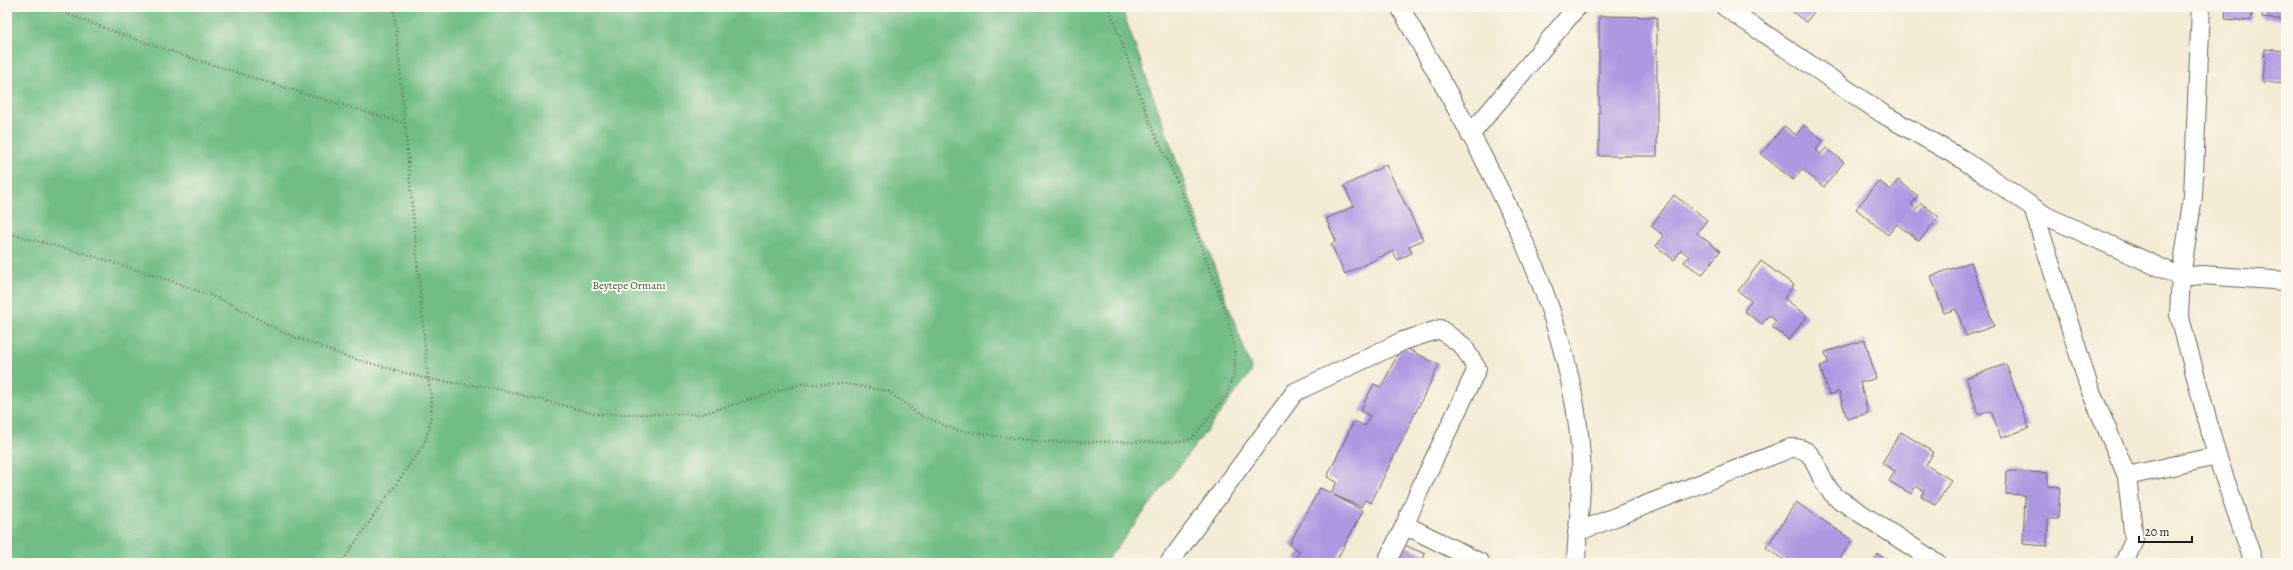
<svg xmlns="http://www.w3.org/2000/svg" width="2293" height="570" viewBox="0 0 2293 570" font-family="Alegreya,serif">
  <style>
    .forest { fill: #71bd85; stroke: #466c50 }
    .building { fill: #af98e2 }
    .lines { fill: none; stroke-linecap: round; stroke-linejoin: round }
    .minor-casing { stroke: #67645c; stroke-width: 20 }
    .path { stroke: #67645c; stroke-width: 2.5; stroke-dasharray: 1 3; stroke-linecap: butt }
    .minor { stroke: #fff; stroke-width: 18 }
    .labels { text-anchor: middle; stroke-width: 4; stroke-linejoin: round; paint-order: stroke }
    .park-label { font-size: 11px; fill: #43604a; stroke: #fbf7ec }
  </style>
  <rect width="100%" height="100%" fill="#fbf7ec"/>
  <filter id="ink" filterUnits="userSpaceOnUse"><feTurbulence type="fractalNoise" baseFrequency=".025" numOctaves="2"/><feDisplacementMap in="SourceGraphic" scale="8" xChannelSelector="R" yChannelSelector="G"/><feConvolveMatrix kernelMatrix="1 2 1 2 8 2 1 2 1" color-interpolation-filters="sRGB"/></filter>
  <filter id="wash" filterUnits="userSpaceOnUse"><feTurbulence type="fractalNoise" baseFrequency=".012" numOctaves="4" result="noise"/><feDisplacementMap in="SourceGraphic" scale="16" xChannelSelector="R" yChannelSelector="G"/><feGaussianBlur stdDeviation="0.9" result="paint"/><feColorMatrix in="noise" values="0 0 0 0 0 0 0 0 0 0 0 0 0 0 0 0 0 1.4 0 .05"/><feComposite in="paint" operator="in"/></filter>
  <g filter="url(#wash)">
    <rect width="100%" height="100%" fill="#f3ebd4"/>
    <path class="forest" d="M7,7H1121L1252,371L1105,563H7Z"/>
    <g id="blocks">
      <path class="building" d="M1786,7H1818L1806,22Z
        M2226,7H2252L2251,21L2225,19Z
        M2263,7H2286V20L2262,18Z
        M1599,16L1657,17V156H1599Z
        M2265,49L2286,51V84L2263,82Z
        M1804,125L1823,141L1816,150L1821,154L1826,148L1844,162L1824,187L1802,169L1793,180L1761,154L1784,126L1796,135Z
        M1386,165L1423,240L1409,246L1412,253L1397,260L1393,251L1345,274L1331,244L1336,241L1326,219L1354,206L1344,186Z
        M1898,180L1918,196L1911,205L1916,209L1921,203L1939,217L1919,241L1897,224L1888,235L1856,209L1879,181L1891,190Z
        M1674,195L1707,220L1697,233L1720,251L1702,275L1684,262L1689,256L1681,250L1674,260L1656,246L1664,236L1651,226Z
        M1761,261L1794,285L1784,298L1807,316L1789,340L1772,327L1776,321L1769,315L1762,324L1744,311L1751,301L1738,291Z
        M1971,262L1994,326L1966,336L1956,309L1944,313L1931,276Z
        M1865,340L1876,378L1860,383L1868,413L1847,419L1839,392L1829,395L1820,366L1828,363L1825,352Z
        M1402,346L1439,365L1371,503L1365,500L1361,507L1334,495L1363,511L1335,563H1302L1295,559L1300,551L1289,545L1320,488L1331,493L1337,482L1327,477L1354,421L1365,426L1370,416L1360,411L1374,384L1381,387Z
        M2006,364L2029,428L2001,438L1991,411L1979,415L1966,378Z
        M1901,432L1934,452L1926,465L1951,480L1936,505L1921,496L1924,491L1916,486L1911,494L1889,481L1895,471L1882,463Z
        M2007,471L2048,473V486L2060,487L2058,519H2048L2047,546L2023,544L2025,495L2006,494Z
        M1796,502L1852,540L1837,563H1788L1766,548Z
        M1402,544L1425,554L1421,563H1394Z
        M1878,554L1892,563H1872Z"/>
    </g>
  </g>
  <g filter="url(#ink)">
    <use href="#blocks" fill-opacity="0" stroke="#67645c" stroke-width="1"/>
    <g class="lines">
      <g class="minor-casing">
        <path id="minor" d="M1400,7C1477,147 1571,294 1581,457C1583,490 1577,530 1576,563
          M1725,7L1883,114L1962,159L2046,216L2181,277L2202,275L2286,281
          M2201,7L2193,196L2181,277L2179,314L2217,456L2254,563
          M1470,135L1577,7
          M2033,208L2089,387L2127,476L2217,456
          M1577,532L1791,448C1815,447 1815,467 1825,484C1828,489 1833,494 1837,498L1937,563
          M1169,563L1295,392L1403,341L1440,329L1463,346L1477,369L1418,493L1405,525L1481,563
          M1386,563L1405,525
          M2124,563L2134,540L2127,476"/>
      </g>
      <path class="path" d="M51,7C85,22 121,34 156,46C238,74 321,99 404,123
        M7,233L89,255L175,282L227,302L284,333L347,357L428,379L497,389L598,414H702L801,384H847L888,391L920,415L956,430L1042,442H1175L1192,439L1227,394L1235,371L1234,345L1226,312L1172,169L1152,128L1109,7
        M341,563L424,444C433,419 433,404 428,379L394,7"/>
      <use href="#minor" class="minor"/>
    </g>
  </g>
  <g class="labels">
    <g class="park-label">
      <text x="629" y="289">Beytepe Ormanı</text>
    </g>
  </g>
  <rect width="2293" height="570" fill="none" stroke="#fbf7ec" stroke-width="24"/>
  <path d="M2139 536v6h53v-6" fill="none" stroke="#1c1c1c" stroke-width="2"/>
  <text x="2145" y="536" font-size="12" fill="#1c1c1c" stroke="#fbf7ec" stroke-width="3" paint-order="stroke">20 m</text>
</svg>
